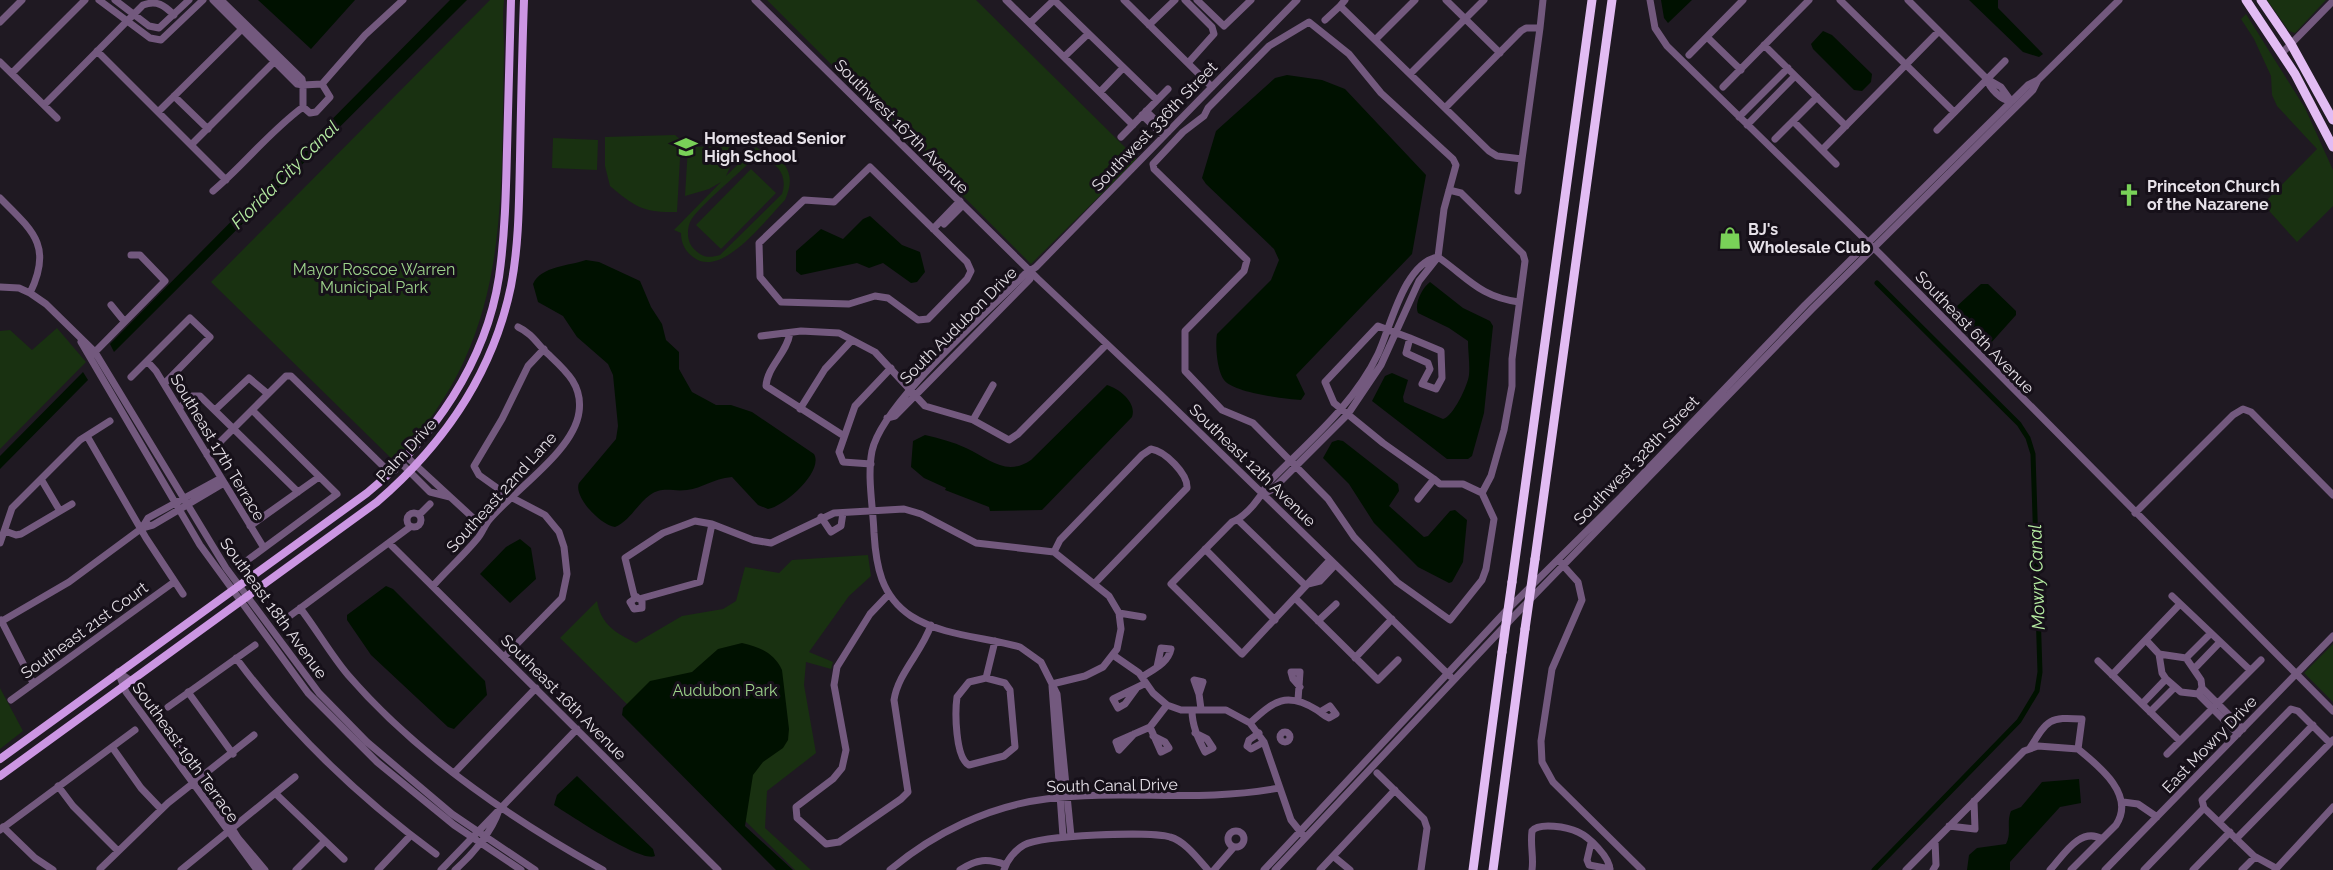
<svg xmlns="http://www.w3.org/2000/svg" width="2333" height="870" viewBox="0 0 2333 870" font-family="Raleway,sans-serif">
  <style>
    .green { fill: #193111; fill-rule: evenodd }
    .water { fill: #010 }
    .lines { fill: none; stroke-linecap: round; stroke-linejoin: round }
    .canal { stroke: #010; stroke-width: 5 }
    .minor { stroke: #73597e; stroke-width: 7 }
    .major { stroke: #cc96e3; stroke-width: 8 }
    .highway { stroke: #e2bcf3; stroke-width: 9 }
    .highway-bridge { stroke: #e2bcf3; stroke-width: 9 }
    .labels { text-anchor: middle; stroke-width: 6; stroke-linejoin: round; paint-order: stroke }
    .street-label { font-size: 16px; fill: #e6e1e8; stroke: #161019 }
    .poi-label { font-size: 16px; font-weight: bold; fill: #e6e1e8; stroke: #161019; text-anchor: start }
    .park-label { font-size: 16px; fill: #9dd38b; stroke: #161019 }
    .water-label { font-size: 18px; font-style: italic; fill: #b6eda3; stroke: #161019 }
  </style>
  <rect width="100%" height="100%" fill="#1f1922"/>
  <path class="green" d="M490,0H504C502,17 504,34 504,50C500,207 513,340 394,461L211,282Z
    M767,0H976L1137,159L1031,264Z
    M2267,0H2326L2295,33L2289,31Z
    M2246,14L2305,108L2333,170V206L2297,242L2263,204L2317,149L2277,106L2272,95L2271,76L2254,39L2241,19Z
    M675,135L681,140L677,212C644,213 635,207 610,186L605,166V137Z
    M553,138L598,140L597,170L552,168Z
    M734,146L733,161L726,176L756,147L760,150L758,154L781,160C792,173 792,184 785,200C766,219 722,280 693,257C685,251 681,243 681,233L674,230L721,182L709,189L685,196L688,147ZM759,159C778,161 788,176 782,194L720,255C710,258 703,258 695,250C687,243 686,230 691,220C700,206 737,175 751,161Z
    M751,169L776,193L721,249L696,225Z
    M57,328L86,362L0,449V331L10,330L32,350Z
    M868,555L871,576L849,596L809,652L833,662L831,669L806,662L804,685L816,753L767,791L765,828L811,870H795L560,638L597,601C601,625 616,633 636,643L682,616L723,609L736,601L745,567L779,573L792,560Z
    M2333,644V702L2304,673Z
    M0,688L23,731L0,749Z"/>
  <path class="water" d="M258,0H355L311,49Z
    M450,0H467L114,352L110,344Z
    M1661,0H1692L1668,23L1664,18Z
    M1969,0H1998V8L2043,54L2039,57L2023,52Z
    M1823,31L1832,35L1872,74L1871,82L1862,91L1854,90L1813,49L1811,44Z
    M1287,75L1322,80L1345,89L1426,175L1412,254L1296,375L1305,394L1301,400C1285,399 1234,393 1224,380C1217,371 1215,345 1217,334L1271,280L1279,260L1274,249L1206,184L1202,178L1216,131L1275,78Z
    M870,216L902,245L920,252L925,272L917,282L911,283L883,263L869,268L857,263L801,275L796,271V251L821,229L843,239L863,219Z
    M586,260L599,262L640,281L651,307L662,324L666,340L679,352V369L692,392L716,405H731L752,412L814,454C824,471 785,506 768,509L758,505L732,477C712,479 703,488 687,490C672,492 663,486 650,495C637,504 630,521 615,527C600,525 573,496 579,483L616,439L618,426L613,375L608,364L577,337L563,316L538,302L533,284C541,266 569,266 586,260Z
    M1430,282L1463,308L1490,321L1493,326L1484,413L1472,456L1468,459H1447L1372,401L1385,376L1392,373L1408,380L1403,397L1404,402L1443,419C1453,417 1468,385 1469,375C1470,364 1468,352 1468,341L1449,328L1418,313C1414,304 1422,288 1430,282Z
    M1981,284H1988L2016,311V315L1990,344L1956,312V307Z
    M83,372L88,380L0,469V456Z
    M1107,385C1120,389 1137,403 1132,417L1042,510L990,511L989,507L945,490L946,488L924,478L911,467L913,441L925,435C939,438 953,442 966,448C990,459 1006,477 1031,460Z
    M1338,440L1343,441L1398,484L1399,491L1389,506L1424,537L1428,536L1450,511L1455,510L1467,520L1463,562L1452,582L1449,583L1418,567L1374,523L1349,484L1323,458L1332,442Z
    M520,539L531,548L536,579L510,603L480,574L506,547Z
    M386,586L393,589L485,681L487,695L454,729L448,727L371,655L347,620V615Z
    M742,643C760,647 774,653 782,670L789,729L788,740L783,748L763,762L753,775L745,826L793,870H776L622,715L623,708L650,681L692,672L718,649Z
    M577,776L653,849L655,856C641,863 570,815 554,805L557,795Z
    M2079,779L2081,803L2060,807L2010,862V870H1967L1969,855L1977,848L2006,844C2012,832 2006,823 2011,811L2021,807L2042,782Z"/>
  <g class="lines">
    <path class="canal" d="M1874,870L2019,721L2037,691L2040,672L2033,454L2028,438L2019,424L1877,283"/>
    <path class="minor" d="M99,0L150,38L161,40L203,0
      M115,0L149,26L159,28L189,0
      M213,0L297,84L303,85
      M221,0L302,79L303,85
      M755,0L1038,279L1161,395L1450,676
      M1006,0L1133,125
      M1124,0L1212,87
      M1185,0L1212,27L1214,34L1188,63
      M1197,0L1224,26L1251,0
      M1345,0L1340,6L1375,40
      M1415,0L1375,40L1489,151L1497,156L1522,159L1518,191
      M1446,0L1500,53
      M1650,0L1655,28L1667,46L1880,254L2333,711
      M1840,0L1954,112
      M1908,0L1987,79C1989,88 2002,101 2011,101
      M1325,20L1340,6
      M0,22L22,0
      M1030,23L1054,0L1157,100
      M1149,25L1175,0
      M1540,28L1543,0
      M1707,37L1741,70
      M1764,45L1846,126
      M97,51L226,180
      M2282,53L2333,1
      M1689,55L1743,0
      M1064,57L1088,34
      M0,62L57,118
      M12,73L85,0
      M1410,74L1484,0
      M1987,79L2001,87L2011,101
      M322,84L365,35L403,0
      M322,84L330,97L316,112L310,113L303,107V85Z
      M1723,87L1809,0
      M1100,92L1123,68
      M174,96L208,129
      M44,105L143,5C157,0 164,5 174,15
      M1445,108L1521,31L1526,28H1540L1522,159
      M1146,111L1168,132
      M158,112L246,25
      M1142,115L1164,136
      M1739,117L1788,68
      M1793,121L1836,164
      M1747,125L1795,76
      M1937,130L2005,61
      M1121,137L1168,89
      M1775,139L1817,97
      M191,145L279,57
      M1822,150L1939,31
      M870,167L967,262L971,271L967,279L928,319L918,320L888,298L875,296L849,304L781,302L760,277L759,243L804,200L834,202Z
      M213,191C245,164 269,132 303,107
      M0,198C33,231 53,246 30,293
      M944,224L963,205
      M933,229L960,201
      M0,287L19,288L30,293L46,304L95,352L226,568L319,693L367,742L452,814L535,870
      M111,305L124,321
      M790,333C787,353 767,367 766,386L844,436
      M761,336L801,331L839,333L875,352L925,406L973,420L1009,440L1018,434L1106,345
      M1410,338L1378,326L1325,382L1334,403L1383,443L1434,479L1440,484H1463L1482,493
      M1410,338L1441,351L1442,378L1436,389L1422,384L1430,369L1428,363L1406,353Z
      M81,342L200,545L308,693L377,762L454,825L521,870
      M92,355L165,281L140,255H131
      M147,361L156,371L264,548
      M131,377L190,318L210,337L164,384
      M179,408L192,396H200L298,492
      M800,409L825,369L852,340
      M215,410L249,378L268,394
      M887,418L895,416L1030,279L1031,272
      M973,420L993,385
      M87,436L146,538L183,594
      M207,455L286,376H291L384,467L395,470
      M408,458L484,528
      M402,464L430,492L450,497
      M871,464L843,462L839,452L855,406L891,368
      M41,479L60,511
      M1263,494L1273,489L1348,414L1381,365L1419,281L1438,257L1444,209L1456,165L1453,159L1381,93L1349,54L1309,22L1269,46L1208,108L1204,116L1183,132L1153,164L1154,169L1247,260L1244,271L1185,331V371L1222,410L1253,423L1328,499L1354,537L1397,582L1450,620L1482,580L1486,569L1494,519L1482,493L1491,476L1504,430L1512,386V359L1525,261L1523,254L1461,193L1449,190
      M1418,499L1434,479
      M407 520a7 7 0 1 1 14 0a7 7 0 1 1-14 0Z
      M2135,513L2233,415L2243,409L2251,412L2333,495
      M419,515L430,504
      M821,517L831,532L841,526L843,513
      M1238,520L1305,585
      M695,521L712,524L700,582L639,599L634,595L625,558L663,533Z
      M712,524L753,540L771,543L834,513L904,509L921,514L976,543L1054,552L1109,596L1119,613L1121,629L1117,649L1103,667L1085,676L1052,684
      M250,526L319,477
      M142,528L148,518L221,478
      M5,531L16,535L21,534L72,504
      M0,543L12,508L80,440L110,421
      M390,544L718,870
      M1205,549L1275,620
      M1054,552L1060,540L1142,455L1151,449C1165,451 1188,474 1187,488L1095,583
      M249,559L337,494L252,410
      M1330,560L1242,654L1171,584L1232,522C1247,516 1261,497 1268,483C1307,443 1353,406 1378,354C1391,326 1404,263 1438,257C1468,278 1480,297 1519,302
      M1560,562L1578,582L1582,600L1552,669L1541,741L1542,762L1553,782L1642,870
      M1308,584L1320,581L1335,565
      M433,586C447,570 463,556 477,539C482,534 484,526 489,520C514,490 574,451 579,412C583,385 565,370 548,354C537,344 533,334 518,327
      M889,594L870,614L837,667L834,685L846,750L842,768L833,779L796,807L797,818L826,844L839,842L901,799L908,792L894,700C898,673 922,652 931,625
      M2172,596L2250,670
      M637,597L630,602L634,609L642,608V600
      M1296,599L1378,680L1398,660
      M300,608C317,630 331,655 348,675C418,756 511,819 603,870
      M1119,613L1143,617
      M287,618L410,527
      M1,620L33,683
      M2,621L69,582L142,528L153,525L224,483
      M1318,621L1336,604
      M2146,640L2159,654L2162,673L2166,679L2181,692L2198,694L2202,688
      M2159,654L2186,658L2201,680L2202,688L2243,729
      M1113,655L1139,673L1153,693L1167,705L1181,710H1226L1250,723L1264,742L1291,820L1303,835
      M504,657L562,598L567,574L564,547L559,532L545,515L507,495L479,475L474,466L502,419L528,366L544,349
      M236,658C292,734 360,798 436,854
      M1355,658L1392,619
      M2186,658L2211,633
      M2098,661L2180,741
      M2194,669L2220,642
      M118,672L131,681L201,778L238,838L265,870
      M118,672L126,692L257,870
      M2112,675L2180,604
      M1142,677C1154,669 1168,663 1171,649L1161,648L1157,667
      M986,678L1005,683L1010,690L1015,747L1004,756L969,765C955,758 955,711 957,697L969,682Z
      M986,678L995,641
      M1052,686L1063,836
      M1136,689L1125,704L1118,708L1113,699L1146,683
      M188,692L233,754
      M1199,694L1194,680L1203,682L1199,694L1201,709
      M2198,694L2238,734
      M11,700L174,582
      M1298,700L1300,672H1291L1293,679L1300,687
      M2142,704L2166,679
      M168,707L255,645
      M1192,710C1192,726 1198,738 1205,752L1213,748L1207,739L1195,733
      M2150,712L2175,687
      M1250,723C1274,701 1286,691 1317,710C1322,713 1324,716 1329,718L1336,714L1330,706L1320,712
      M1150,727L1161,752L1169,748L1165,742L1153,736
      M1280 737a5 5 0 1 1 10 0a5 5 0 1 1-10 0Z
      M1259,733L1249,740L1247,746L1251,749L1264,742
      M1134,734L1119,750L1116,742L1150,727L1167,705
      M112,747L141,788L161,809
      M2030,748C2048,719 2049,717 2082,719L2078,749
      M2167,754L2261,660
      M454,773L536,688
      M1377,773L1424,819L1427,828L1421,870
      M58,786L73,806L118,851
      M276,794L344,859
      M2123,802L2138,804L2157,817
      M2219,822L2313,725
      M1949,826L1975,829L1974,801
      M3,827L35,858L53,870
      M0,830L135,730
      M1228 839a8 8 0 1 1 16 0a8 8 0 1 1-16 0Z
      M1071,836L1057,694L1041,662L1020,647C985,637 942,636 911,616C881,596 876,566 874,533C873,506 867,477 872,451C882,403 988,312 1025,274L1036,267L1297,0
      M2236,839L2333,740
      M1591,843L1587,860L1589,865L1610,869
      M1333,856L1350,870
      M2276,868L2254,856L2204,808L2202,800L2291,709L2298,711L2330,743
      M100,869L168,803L254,735
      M181,870L295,777
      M296,870L325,841
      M378,870L411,835
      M441,870L577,729
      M455,870C472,855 492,832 499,810
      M890,870C934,833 989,806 1046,799C1124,789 1199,803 1279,788
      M960,870C977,859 987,858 1006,865
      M1004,870C1007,860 1015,850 1024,845C1042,835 1150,831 1170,837C1185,841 1198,859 1208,870
      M1214,870L1234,847
      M1264,870L1506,611L1621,497L1805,305L2028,85L2038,80
      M1275,870L1517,613L1812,309L2033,90L2038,80L2119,0
      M1320,870L1395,790
      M1532,870C1534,857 1530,846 1532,831C1539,822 1568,827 1578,832C1589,837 1610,857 1610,870
      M1906,870L2024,751L2038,746L2078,749C2099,766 2136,795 2116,825L2071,870
      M1933,870L1936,865L1935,841
      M2050,870C2063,856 2080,826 2102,839
      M2105,870L2333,636
      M2144,870L2204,808
      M2193,870L2230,832
      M2242,870L2255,857
      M2275,870L2333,807"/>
    <path class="major" d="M0,759L367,493C433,439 486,362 499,277C505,235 506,192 507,150C508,100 510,50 511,0
      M0,776L377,502C443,445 493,373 511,286C519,245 519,201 520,159C521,106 522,53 524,0"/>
    <path class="highway" d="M2246,0L2295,74L2333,147
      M2261,0L2291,44L2333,120
      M1535,559L1612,0
      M1512,582L1592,0
      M1473,870L1502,652
      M1493,870L1525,629"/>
    <path class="highway-bridge" d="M1525,629L1535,559
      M1502,652L1512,582"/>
  </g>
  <defs>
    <g id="school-bare" transform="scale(1.8)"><path d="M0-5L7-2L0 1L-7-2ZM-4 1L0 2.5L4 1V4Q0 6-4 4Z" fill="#79d158" stroke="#161019" stroke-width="2.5" paint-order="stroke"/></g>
    <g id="church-bare" transform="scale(1.8)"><path d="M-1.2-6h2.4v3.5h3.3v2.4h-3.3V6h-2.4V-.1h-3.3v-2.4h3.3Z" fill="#79d158" stroke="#161019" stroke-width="2.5" paint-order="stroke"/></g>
    <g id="shop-bare" transform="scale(1.8)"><path d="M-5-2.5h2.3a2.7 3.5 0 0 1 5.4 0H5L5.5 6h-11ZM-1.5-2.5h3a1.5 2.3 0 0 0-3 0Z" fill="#79d158" stroke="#161019" stroke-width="2.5" paint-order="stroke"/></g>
  </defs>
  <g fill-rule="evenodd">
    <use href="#school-bare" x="686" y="147"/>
    <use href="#church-bare" x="2129" y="195"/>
    <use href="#shop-bare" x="1730" y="238"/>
  </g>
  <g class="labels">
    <g class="street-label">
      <text transform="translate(902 126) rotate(45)" y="6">Southwest 167th Avenue</text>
      <text transform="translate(1154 126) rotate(-46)" y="6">Southwest 336th Street</text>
      <text transform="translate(958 325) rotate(-45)" y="6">South Audubon Drive</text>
      <text transform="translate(1975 332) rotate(46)" y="6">Southeast 6th Avenue</text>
      <text transform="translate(218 447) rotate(59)" y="6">Southeast 17th Terrace</text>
      <text transform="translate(406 450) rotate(-47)" y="6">Palm Drive</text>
      <text transform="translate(1636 460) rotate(-46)" y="6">Southwest 328th Street</text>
      <text transform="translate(1253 465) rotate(44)" y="6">Southeast 12th Avenue</text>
      <text transform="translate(501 492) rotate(-48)" y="6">Southeast 22nd Lane</text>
      <text transform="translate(274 608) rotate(54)" y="6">Southeast 18th Avenue</text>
      <text transform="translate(84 630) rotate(-36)" y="6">Southeast 21st Court</text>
      <text transform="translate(564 697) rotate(45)" y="6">Southeast 16th Avenue</text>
      <text transform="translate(2209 744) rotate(-46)" y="6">East Mowry Drive</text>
      <text transform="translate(186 752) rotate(54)" y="6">Southeast 19th Terrace</text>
      <text transform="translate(1112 785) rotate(-1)" y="6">South Canal Drive</text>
    </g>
    <g class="poi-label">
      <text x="704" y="144">Homestead Senior<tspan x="704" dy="18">High School</tspan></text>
      <text x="2147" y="192">Princeton Church<tspan x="2147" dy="18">of the Nazarene</tspan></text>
      <text x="1748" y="235">BJ's<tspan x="1748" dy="18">Wholesale Club</tspan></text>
    </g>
    <g class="park-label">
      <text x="374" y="275">Mayor Roscoe Warren<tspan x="374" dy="18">Municipal Park</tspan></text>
      <text x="725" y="696">Audubon Park</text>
    </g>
    <g class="water-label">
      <text transform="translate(285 175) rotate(-45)" y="6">Florida City Canal</text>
      <text transform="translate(2037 577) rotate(-92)" y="6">Mowry Canal</text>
    </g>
  </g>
</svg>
